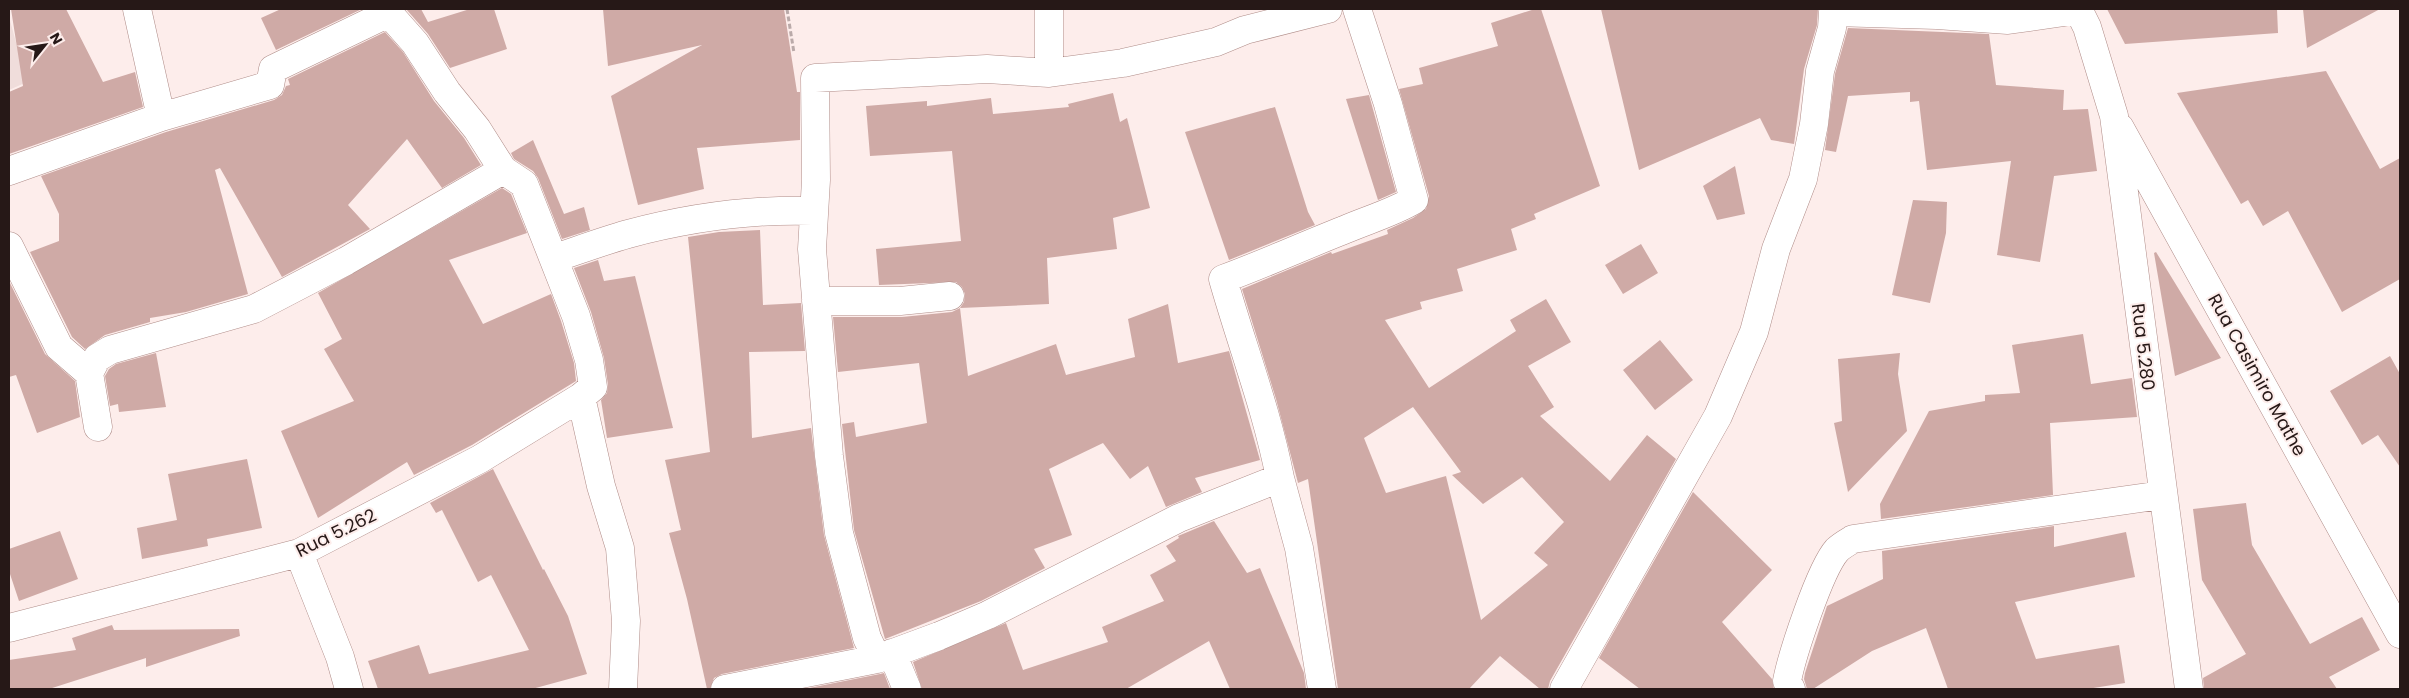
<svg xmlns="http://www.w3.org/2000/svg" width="2409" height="698" viewBox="0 0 2409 698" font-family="Poppins,sans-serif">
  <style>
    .built { fill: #f0dddb }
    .building { fill: #cfaaa6; fill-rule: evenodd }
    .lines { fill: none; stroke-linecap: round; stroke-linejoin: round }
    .minor-casing { stroke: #b08d89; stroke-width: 29 }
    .path { stroke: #baaaa9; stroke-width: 3; stroke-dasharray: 5 2.5; stroke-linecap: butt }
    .minor { stroke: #fff; stroke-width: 28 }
    .labels { text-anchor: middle; stroke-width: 4; stroke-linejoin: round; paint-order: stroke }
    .street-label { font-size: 18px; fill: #261817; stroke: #fdedeb }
  </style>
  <rect width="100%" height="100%" fill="#fdedeb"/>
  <path class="built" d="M9,17L27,82L9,90Z"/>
  <path class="building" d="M11,9H66L103,82L135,72L143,107L9,154V92L23,86Z
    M281,9H362L276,50L261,18Z
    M406,9H421L428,22L470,9H494L507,49L450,68L428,34Z
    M603,9H784L797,92H800V140L697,148L704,189L638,205L611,96L702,45L608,66Z
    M1535,9H1541L1600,186L1534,214L1536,219L1511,229L1517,250L1457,269L1463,291L1420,302L1422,309L1385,320L1429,388L1516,331L1510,320L1546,299L1571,342L1528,366L1554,407L1540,416L1610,481L1647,435L1676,459L1550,681L1548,689H1540L1500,656L1469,689H1338L1308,479L1298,483L1276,399L1242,289L1331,252L1332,254L1388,234L1387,230L1413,218L1426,209L1429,196L1399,89L1423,84L1419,68L1498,46L1491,23ZM1413,407L1461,472L1452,475L1483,504L1522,477L1564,522L1534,553L1548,565L1481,620L1446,476L1386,493L1364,438Z
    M1601,9H1818L1817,25L1804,69L1794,144L1771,140L1760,118L1639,170Z
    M2107,9H2277L2278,33L2125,44Z
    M2303,9H2380L2307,48Z
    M1848,28L1989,34L1996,85L2064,90L2063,110L2088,109L2097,171L2054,176L2040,262L1997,255L2011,161L1927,170L1919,101L1910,102V92L1848,96L1836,152L1825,150L1835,74Z
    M385,32L403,52L434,101L464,138L481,165L442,188L407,139L348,205L370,229L282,277L220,168L215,170L248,294L186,312L150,318V322L105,335L85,349L72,337L30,252L59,241V214L41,176L166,132L274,100L282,95L286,86L290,85L288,79Z
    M2326,71L2380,169L2400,158V279L2342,312L2288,211L2263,226L2248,200L2241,204L2177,93Z
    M1113,93L1120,122L1127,118L1150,208L1113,218L1117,249L1047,258L1049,304L960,308L964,302L965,294L962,287L956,282L879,285L876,249L961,241L952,151L870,156L866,106L927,101V106L991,98L993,114L1069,107L1068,104Z
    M1369,95L1396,192L1378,200L1346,99Z
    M1275,107L1308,212L1315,225L1229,260L1185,132Z
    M533,140L564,214L584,207L590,230L562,239L538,178L533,171L514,159L511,153Z
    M1735,166L1745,214L1717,220L1703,186Z
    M502,188L511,194L527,233L449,260L483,324L551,294L561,321L574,363L576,381L472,445L414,475L407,462L318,518L281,431L354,401L324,349L342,339L318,293Z
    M1913,200L1947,202L1946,233L1930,303L1892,295Z
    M760,230L763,305L801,303L805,351L749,352L752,438L811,428L824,535L854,648L722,674L714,678L710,689H707L687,599L669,533L681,530L665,460L710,452L688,237L719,232Z
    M1641,244L1658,273L1623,294L1605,265Z
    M2156,252L2221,358L2175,376L2154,253Z
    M598,260L604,281L635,276L673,428L607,438L601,400L607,393L608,385L604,358L591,312L574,268Z
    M9,281L45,354L75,381L80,417L37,433L16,375L9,377Z
    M1168,304L1178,363L1229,351L1260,460L1195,478L1202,492L1166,507L1148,466L1130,479L1103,443L1049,469L1072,535L1034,549L1045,568L981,601L885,639L854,530L842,424L854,422L856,437L927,423L919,363L838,372L833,317H902L952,312L960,308L968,376L1056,344L1066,375L1135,357L1128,319Z
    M2083,334L2091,384L2132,378L2137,417L2050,423L2053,495L1881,519L1880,504L1929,411L1985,401V395L2020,393L2012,345Z
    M1660,340L1693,380L1655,410L1623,370Z
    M156,353L166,407L119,412L118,404L110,406L105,376L109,369L116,364Z
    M1900,353L1898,374L1907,431L1848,492L1834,423L1842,421L1838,359Z
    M2390,356L2400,374V467L2378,435L2362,445L2330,391Z
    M247,459L262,528L207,539L208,546L142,559L137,528L177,520L168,474Z
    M493,469L543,570L544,569L568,616L587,674L532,689H378L368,661L419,645L429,674L529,650L491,575L478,582L442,510L436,513L430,503Z
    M1693,492L1772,570L1722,622L1772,679L1774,689H1640L1599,658Z
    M2246,503L2252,545L2310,644L2362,617L2380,650L2329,677L2337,689H2204L2203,678L2246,654L2202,580L2193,509Z
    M1214,521L1247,573L1260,568L1304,673L1306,689H1230L1209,641L1126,689H922L913,662L1006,623L1023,670L1108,642L1102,627L1164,601L1150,575L1176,561L1166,546L1179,538L1178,536Z
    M2054,526V547L2126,532L2135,577L2015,602L2036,659L2119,645L2125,683L2087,689H1948L1926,628L1872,651L1813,689H1807L1804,679L1805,673L1827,606L1883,579L1882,551Z
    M60,531L78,579L19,601L9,571V549Z
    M112,625L114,630L239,629L240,636L146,667V658L49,689H9V660L76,650L72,638Z
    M884,673L890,689H804L880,674Z"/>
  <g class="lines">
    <g class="minor-casing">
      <path id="minor" d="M137,9L161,117
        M385,9L415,43L447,92L477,129L503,170L524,184L576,316L589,360L593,387L581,397L601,486L620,548L626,621L623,689
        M2078,9L2087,27L2114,116L2189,689
        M1049,73V9
        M2120,128L2400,634
        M9,171L161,117L270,85L273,69L389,13
        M9,246L59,347L89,373
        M555,258C579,250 603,241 628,234C688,218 751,209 813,211
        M816,301H900L950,296
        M98,427L89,373L97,358L110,350L254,309L346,261L503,170
        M1280,478C1267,410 1242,346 1223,279C1264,264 1303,246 1344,230C1367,220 1392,213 1414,200L1388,104L1357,9
        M299,553L340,657L349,689
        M9,628L299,553L480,459L581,397
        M892,653L907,689
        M877,659L867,638L839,533L829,456L812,249L816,180L815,78L987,69L1049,73L1123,63L1216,42L1245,30L1328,9
        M725,689L877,659L939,636L988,615L1179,518L1280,478L1299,548L1322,689
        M1564,689L1718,416L1754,332L1776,249L1803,179L1814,124L1820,71L1832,28L1833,12L1937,15L2008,20L2078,10
        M1791,689L1787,681C1792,655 1820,569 1837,550C1841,546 1848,542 1853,539L2162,495"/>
    </g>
    <path class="path" d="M787,9L794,53"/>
    <use href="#minor" class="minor"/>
  </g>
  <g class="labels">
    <g class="street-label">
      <text transform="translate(2143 347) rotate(83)" y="6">Rua 5.280</text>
      <text transform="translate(2257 375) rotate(61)" y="6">Rua Casimiro Mathe</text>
      <text transform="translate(336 533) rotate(-26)" y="6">Rua 5.262</text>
    </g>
  </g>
  <rect width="2409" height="698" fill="none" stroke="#261817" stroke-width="20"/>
  <g transform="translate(45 45) rotate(60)" stroke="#fdedeb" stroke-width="4" paint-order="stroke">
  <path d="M0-4L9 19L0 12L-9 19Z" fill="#261817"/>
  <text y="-8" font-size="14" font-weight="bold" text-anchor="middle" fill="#261817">N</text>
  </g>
</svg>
